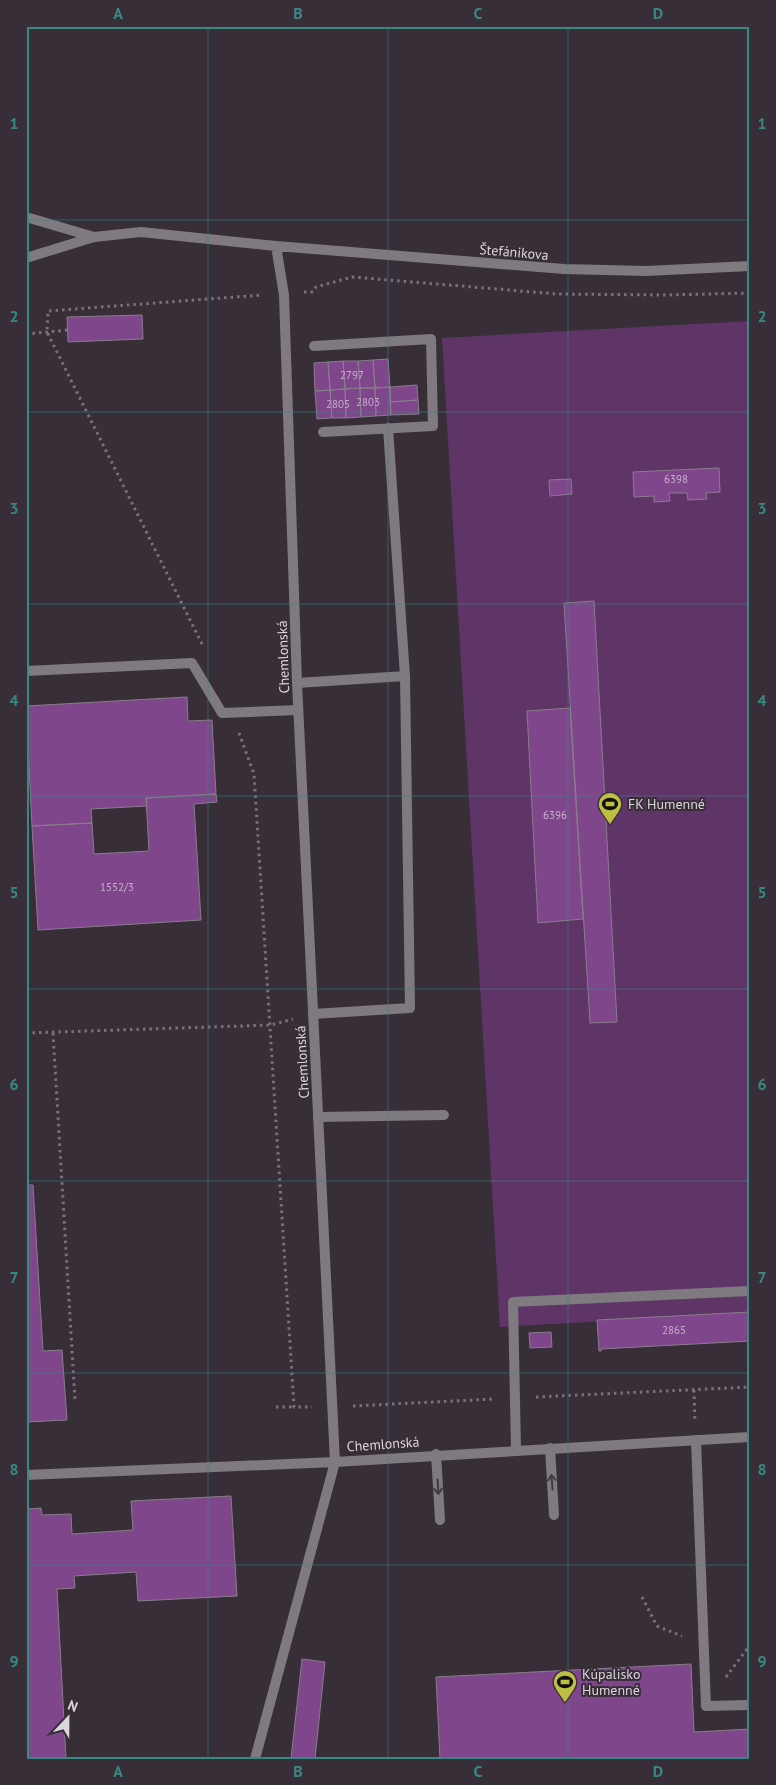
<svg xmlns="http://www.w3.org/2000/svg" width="776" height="1785" viewBox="0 0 776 1785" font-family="'PT Sans',sans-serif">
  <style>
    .green { fill: #5f3568 }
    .building { fill: #7f468b; stroke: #887e8a }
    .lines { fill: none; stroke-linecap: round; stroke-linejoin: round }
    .path { stroke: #7a727b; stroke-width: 3; stroke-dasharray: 2.5 4; stroke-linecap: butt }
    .service { stroke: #7e7a7f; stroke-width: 10 }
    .minor { stroke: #7e7a7f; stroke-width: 10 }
    .oneway { stroke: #423943 }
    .grid { fill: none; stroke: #388984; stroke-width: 1; stroke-opacity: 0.55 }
    .labels { text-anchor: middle; stroke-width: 4; stroke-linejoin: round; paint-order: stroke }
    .number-label { font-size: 11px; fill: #c4b1c8 }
    .street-label { font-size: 14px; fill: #dbd5dc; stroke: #372e38 }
    .poi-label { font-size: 14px; fill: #dbd5dc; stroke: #372e38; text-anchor: start }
    .neatline { fill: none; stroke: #388984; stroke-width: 2 }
    .grid-label { font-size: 16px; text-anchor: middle; font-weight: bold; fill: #388984 }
  </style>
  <rect width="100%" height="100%" fill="#372e38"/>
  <path class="green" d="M750,321V1313L500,1327L442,338Z"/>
  <path class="building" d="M142,315L143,339L68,342L67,317Z
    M388,359L390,387L375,388L373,360Z
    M373,360L375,388H360L358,361Z
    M343,361H358L360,388L345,389Z
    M343,361L345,389L330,390L328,362Z
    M328,362L330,390L315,391L314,363Z
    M417,385L418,400L390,402V387Z
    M390,387L391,415L376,416L375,388Z
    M360,388L361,417L346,418L345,389Z
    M360,388H375L376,416L361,417Z
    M345,389L346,418H332L330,390Z
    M330,390L332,418L317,419L315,391Z
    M418,400L419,414L391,415L390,402Z
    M719,468L720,492L706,493L707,499L688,500L687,493H669L670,501L654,502V496L634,497L633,472Z
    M571,479L572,494L550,496L549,480Z
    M594,601L617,1022L590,1023L564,603Z
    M187,697L188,721L212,720L216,794L146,798L147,806L91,809L92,823L32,826L26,706Z
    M570,708L583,919L538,923L527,711Z
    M216,794L217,802L194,804L201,920L38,930L32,826L92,823L94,854L149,851L146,798Z
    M26,1185H33L43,1351L62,1350L67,1420L26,1422Z
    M750,1312V1341L601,1349V1351H599L597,1320Z
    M551,1332L552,1347L530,1348L529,1333Z
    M231,1496L237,1596L138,1601L136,1572L74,1576L75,1588L57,1589L66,1759H26L27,1509L41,1508L42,1515L71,1514L72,1534L133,1530L131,1501Z
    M302,1659L325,1662L315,1759H291Z
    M691,1664L694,1732L750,1729V1759H440L436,1677Z"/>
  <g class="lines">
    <path class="path" d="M304,292H313L316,287L352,277L557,294L666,295L750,293
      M26,334L68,330
      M202,644L47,332L48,311L262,295
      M239,733L254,774L294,1407H312
      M26,1033L271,1025L293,1019
      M53,1033L75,1400
      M694,1390L695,1422
      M536,1397L750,1387
      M353,1406L494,1399
      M276,1407H294
      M642,1597L657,1626L682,1636
      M726,1677L750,1645"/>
    <path class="service" d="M26,217L94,237
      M314,346L431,339L433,426L323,432
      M26,671L192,663L222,713L298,710
      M297,683L405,676L388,428
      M313,1014L410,1008L405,676
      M318,1117L444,1115
      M696,1440L706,1706L748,1705
      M550,1448L554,1515
      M516,1450L513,1302L750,1291
      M436,1454L440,1520
      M26,1475L335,1462L255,1759"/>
    <path class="minor" d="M276,246L284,295L297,683L335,1462L750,1437
      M26,258L94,237L141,232L276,246L564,269L646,271L750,266"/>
  </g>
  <defs><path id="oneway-shaft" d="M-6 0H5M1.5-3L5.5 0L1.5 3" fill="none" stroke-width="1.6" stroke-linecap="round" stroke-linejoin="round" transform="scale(1.25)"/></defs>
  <g class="oneway">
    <use href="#oneway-shaft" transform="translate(552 1482) rotate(-94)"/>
    <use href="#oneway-shaft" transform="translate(438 1487) rotate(87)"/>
  </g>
  <path class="grid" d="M208,26V1759M388,26V1759M568,26V1759M26,220H750M26,412H750M26,604H750M26,796H750M26,989H750M26,1181H750M26,1373H750M26,1565H750"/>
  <defs>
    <g id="stadium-pin" transform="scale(1.25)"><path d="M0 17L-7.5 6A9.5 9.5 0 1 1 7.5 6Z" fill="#bdbf43" stroke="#372e38"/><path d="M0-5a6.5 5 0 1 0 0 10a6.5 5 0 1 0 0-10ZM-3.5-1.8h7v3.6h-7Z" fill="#111"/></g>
  </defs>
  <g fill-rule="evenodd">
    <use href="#stadium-pin" x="610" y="804"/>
    <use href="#stadium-pin" x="565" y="1682"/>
  </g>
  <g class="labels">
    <g class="number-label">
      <text x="352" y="379">2797</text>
      <text x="368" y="406">2803</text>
      <text x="338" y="408">2805</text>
      <text x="676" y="483">6398</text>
      <text x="555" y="819">6396</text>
      <text x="117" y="891">1552/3</text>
      <text x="674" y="1334">2865</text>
    </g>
    <g class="street-label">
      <text transform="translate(514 252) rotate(5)" y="5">Štefánikova</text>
      <text transform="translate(283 657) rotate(-92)" y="5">Chemlonská</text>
      <text transform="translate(302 1062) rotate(-93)" y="5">Chemlonská</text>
      <text transform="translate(383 1444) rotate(-4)" y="5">Chemlonská</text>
    </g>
    <g class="poi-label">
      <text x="628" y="809">FK Humenné</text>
      <text x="582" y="1679">Kúpalisko<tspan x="582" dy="16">Humenné</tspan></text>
    </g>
  </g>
  <rect width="776" height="1785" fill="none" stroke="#372e38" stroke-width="55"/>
  <g transform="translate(68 1718) rotate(22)" stroke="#372e38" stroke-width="4" paint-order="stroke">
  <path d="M0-4L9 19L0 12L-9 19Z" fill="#dbd5dc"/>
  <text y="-8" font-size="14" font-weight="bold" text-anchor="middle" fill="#dbd5dc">N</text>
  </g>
  <rect x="28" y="28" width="720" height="1730" class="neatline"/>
  <g class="grid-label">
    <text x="118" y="19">A</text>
    <text x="298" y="19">B</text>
    <text x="478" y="19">C</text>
    <text x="658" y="19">D</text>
    <text x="14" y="129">1</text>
    <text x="762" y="129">1</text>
    <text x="14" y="322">2</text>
    <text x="762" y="322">2</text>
    <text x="14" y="514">3</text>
    <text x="762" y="514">3</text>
    <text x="14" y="706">4</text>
    <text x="762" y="706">4</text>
    <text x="14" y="898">5</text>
    <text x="762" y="898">5</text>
    <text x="14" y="1090">6</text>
    <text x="762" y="1090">6</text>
    <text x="14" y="1283">7</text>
    <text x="762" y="1283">7</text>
    <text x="14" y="1475">8</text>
    <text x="762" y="1475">8</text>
    <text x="14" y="1667">9</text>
    <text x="762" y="1667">9</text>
    <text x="118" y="1777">A</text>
    <text x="298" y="1777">B</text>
    <text x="478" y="1777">C</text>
    <text x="658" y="1777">D</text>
  </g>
</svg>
